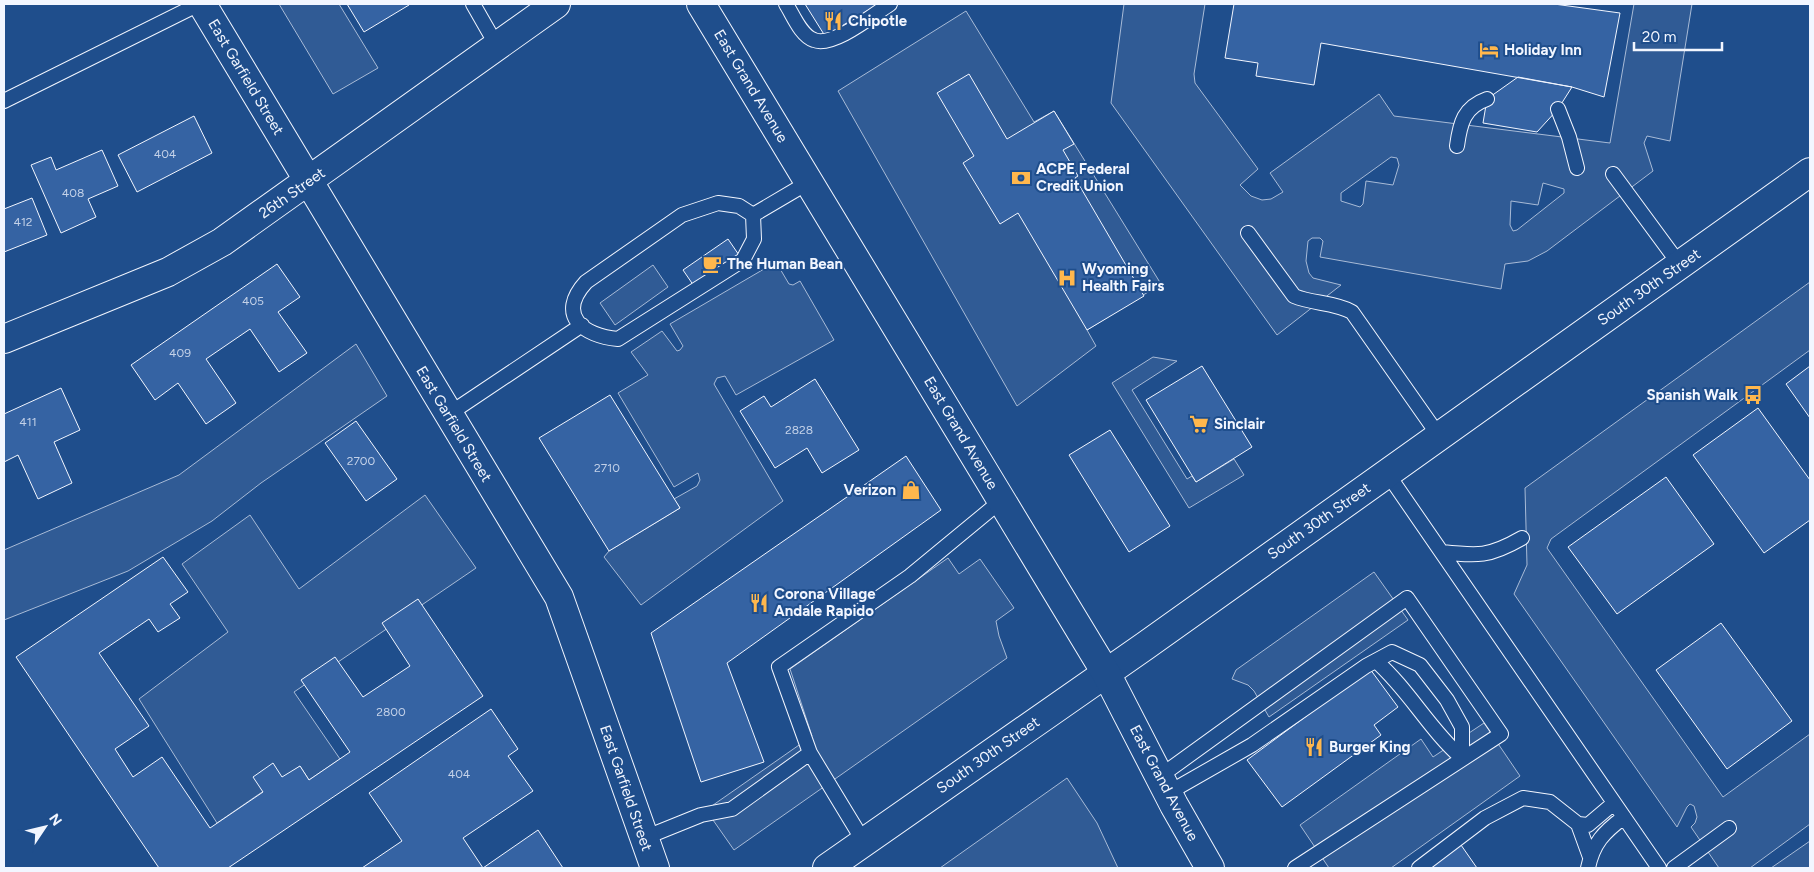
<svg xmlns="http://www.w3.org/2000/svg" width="1814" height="872" viewBox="0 0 1814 872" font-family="Figtree,sans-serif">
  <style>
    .built { fill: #305b95; stroke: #a8bbd7; fill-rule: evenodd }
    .building { fill: #3563a3; stroke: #f2f6ff }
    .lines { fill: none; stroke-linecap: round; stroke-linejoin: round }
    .lane-casing { stroke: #f2f6ff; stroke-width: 16 }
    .secondary-casing { stroke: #f2f6ff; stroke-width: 30 }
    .primary-casing { stroke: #f2f6ff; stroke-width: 30 }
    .lane { stroke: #1f4e8c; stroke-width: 14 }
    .secondary { stroke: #1f4e8c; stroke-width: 28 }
    .primary { stroke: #1f4e8c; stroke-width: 28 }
    .labels { text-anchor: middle; stroke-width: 4; stroke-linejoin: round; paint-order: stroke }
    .number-label { font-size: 12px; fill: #c3d1e8 }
    .poi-label { font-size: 15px; font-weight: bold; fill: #f2f6ff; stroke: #1f4e8c; text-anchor: start }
    .street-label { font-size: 15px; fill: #f2f6ff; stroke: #1f4e8c }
  </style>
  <rect width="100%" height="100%" fill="#1f4e8c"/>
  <path class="built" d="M279,4H339L378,68L333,94Z
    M1124,4H1205L1194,74L1195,83L1258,169L1240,185L1251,196L1262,200L1271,199L1283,192L1270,173L1379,94L1394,116L1610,143L1634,4H1692L1670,141L1647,136L1644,143L1653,171L1547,251L1528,261L1505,264L1501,289L1320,257L1323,241L1320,238H1312L1308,241L1306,261L1309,273L1313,278L1341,285L1277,335L1111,103ZM1391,157L1397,158L1399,165L1393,185L1366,181L1363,204L1360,207L1341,201V193ZM1543,183L1564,189V193L1517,230L1513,231L1510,225L1511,201L1538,205Z
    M966,11L1034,122L1054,111L1161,284L1087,330L1096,346L1017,406L838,91Z
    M776,262L789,284L793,285L800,281L834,340L736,395L725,376L717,378L714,384L783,501L641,605L604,557L609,551L680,508L674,499L697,486L700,480L698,473L674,487L618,393L648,375L631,352L662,331L677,351L680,350L683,346L670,324Z
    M653,265L668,287L615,325L600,303Z
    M1810,282V350L1551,539L1547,548L1723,797L1810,734V824L1750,868H1719L1691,827L1695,823L1697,817L1694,806L1690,804L1687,807L1677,827L1514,594L1527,565L1525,488Z
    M356,344L387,396L261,483L212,521L128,571L4,620V550L179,475Z
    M1153,357L1177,361L1132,390L1187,479L1192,476L1196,482L1234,459L1244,475L1189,508L1112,383Z
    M425,495L476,568L294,692L340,759L309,780L300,766L217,823L139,699L228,632L182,564L250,515L299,589Z
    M948,558L959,574L980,559L1014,608L996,621L999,636L1007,658L734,850L706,810L812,736L790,669Z
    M1374,572L1408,620L1269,717L1254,691L1248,685L1232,679L1236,670Z
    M1484,723L1520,776L1391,868H1329L1300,825L1421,739L1433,757Z
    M1067,778L1097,823L1118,868H940Z
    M1810,841V868H1771Z"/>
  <path class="building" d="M347,4H408L409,5L364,32Z
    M805,4H873L875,6L825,36Z
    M1234,4H1554L1620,13L1604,97L1572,87L1321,43L1314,85L1256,76L1258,63L1225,58Z
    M969,74L1007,139L1054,111L1074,144L1063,150L1078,176L1075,178L1144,296L1087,330L1018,213L1000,224L963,163L974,156L937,93Z
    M1518,77L1572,87L1558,109L1537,132L1483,123L1487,99Z
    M194,116L212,153L137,192L118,155Z
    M102,150L118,186L88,199L96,217L61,233L31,165L51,157L56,170Z
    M32,198L47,235L4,252V209Z
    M728,239L741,258L696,289L683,270Z
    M277,264L300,297L278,312L307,353L279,372L250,329L206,359L236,403L206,424L178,383L155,400L131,365Z
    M1202,366L1252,447L1196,482L1146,400Z
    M1810,366V418L1786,384Z
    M815,379L859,450L822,473L807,448L775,468L740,411L764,396L771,407Z
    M61,388L80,430L54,442L72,483L38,499L18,455L4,462V414Z
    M610,395L680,508L609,551L539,438Z
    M1758,408L1810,480V520L1764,553L1693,455Z
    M356,421L397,479L366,501L325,443Z
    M1110,430L1170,526L1129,552L1069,455Z
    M906,456L941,510L727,663L764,762L701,782L651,633Z
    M1666,477L1714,544L1617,614L1568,547Z
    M163,557L188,592L170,604L180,618L158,632L149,619L99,653L149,726L115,749L133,777L162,757L210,828L263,792L253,777L273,763L282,777L300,766L309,780L350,752L301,680L335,657L363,697L410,666L382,623L418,599L483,696L228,868H159L16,657Z
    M1721,623L1792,721L1727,769L1656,670Z
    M1370,669L1398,707L1374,725L1381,735L1282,807L1247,760Z
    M491,709L518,749L508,756L533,791L463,838L483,868L538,830L563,868H362L402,841L369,793Z
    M1461,845L1477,868H1429Z"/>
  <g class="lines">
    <g class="lane-casing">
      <path id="lane" d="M473,4L497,46
        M786,4C793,15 801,36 814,40C833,48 874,14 890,4
        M4,101L199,4
        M1558,109L1569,137L1577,168
        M1457,146C1460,123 1464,107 1487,99
        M1613,174L1680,265
        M718,203L739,206L753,215L754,239L743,260L618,339C583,336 556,315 586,282L682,215Z
        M753,215L809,182
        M1248,233L1294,296C1313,304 1334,302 1352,312L1439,436
        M449,414L582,325
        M1387,473L1659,868
        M1442,552C1478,556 1489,557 1522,538
        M1376,661C1409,690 1429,729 1462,758
        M1159,777L1407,598L1501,734L1295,868
        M1168,793L1252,745L1366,666L1392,652L1420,665L1447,700L1462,727V758
        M1578,824L1590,857
        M644,838L701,815L732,809L810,753
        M864,842L810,753L779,667L910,576L1002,500
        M1419,868L1485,818L1523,798L1550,802L1578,824L1588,825L1614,803
        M1588,868C1593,843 1604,832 1624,817
        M1674,868L1729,828"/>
    </g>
    <g class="secondary-casing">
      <path id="secondary" d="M202,4L559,597L655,868
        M4,339L168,272L222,242L556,4
        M827,868L1145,646L1810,172"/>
    </g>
    <g class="primary-casing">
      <path id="primary" d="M701,4L1106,673L1174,805L1210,868"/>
    </g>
    <use href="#lane" class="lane"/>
    <use href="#secondary" class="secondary"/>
    <use href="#primary" class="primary"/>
  </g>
  <defs>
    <g id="restaurant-bare" transform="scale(1.5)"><path d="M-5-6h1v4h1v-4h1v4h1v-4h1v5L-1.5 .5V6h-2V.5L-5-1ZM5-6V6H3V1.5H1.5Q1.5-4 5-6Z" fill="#ffb74d" stroke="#1f4e8c" stroke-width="2.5" paint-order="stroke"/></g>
    <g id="hotel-bare" transform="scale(1.5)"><path d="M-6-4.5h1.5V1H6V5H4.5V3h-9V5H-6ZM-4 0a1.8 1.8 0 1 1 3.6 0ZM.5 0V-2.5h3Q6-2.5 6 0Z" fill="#ffb74d" stroke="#1f4e8c" stroke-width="2.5" paint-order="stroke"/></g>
    <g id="bank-bare" transform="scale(1.5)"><path d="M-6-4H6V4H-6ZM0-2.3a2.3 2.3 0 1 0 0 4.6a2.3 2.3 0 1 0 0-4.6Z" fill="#ffb74d" stroke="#1f4e8c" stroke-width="2.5" paint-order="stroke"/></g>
    <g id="cafe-bare" transform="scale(1.5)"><path d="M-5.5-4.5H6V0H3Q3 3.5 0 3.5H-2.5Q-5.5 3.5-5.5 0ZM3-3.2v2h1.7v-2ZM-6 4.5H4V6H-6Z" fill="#ffb74d" stroke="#1f4e8c" stroke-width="2.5" paint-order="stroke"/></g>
    <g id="hospital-bare" transform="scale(1.5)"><path d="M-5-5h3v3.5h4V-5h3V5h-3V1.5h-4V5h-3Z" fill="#ffb74d" stroke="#1f4e8c" stroke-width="2.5" paint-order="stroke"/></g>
    <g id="bus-bare" transform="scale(1.5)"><path d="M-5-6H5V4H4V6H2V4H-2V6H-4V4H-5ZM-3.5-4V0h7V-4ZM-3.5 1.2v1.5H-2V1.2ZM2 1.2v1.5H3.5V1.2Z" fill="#ffb74d" stroke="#1f4e8c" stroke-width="2.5" paint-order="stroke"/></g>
    <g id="supermarket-bare" transform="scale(1.5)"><path d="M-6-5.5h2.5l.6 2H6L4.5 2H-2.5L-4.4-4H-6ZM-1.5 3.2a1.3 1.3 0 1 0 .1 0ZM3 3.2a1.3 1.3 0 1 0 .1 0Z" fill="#ffb74d" stroke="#1f4e8c" stroke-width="2.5" paint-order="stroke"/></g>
    <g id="shop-bare" transform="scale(1.5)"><path d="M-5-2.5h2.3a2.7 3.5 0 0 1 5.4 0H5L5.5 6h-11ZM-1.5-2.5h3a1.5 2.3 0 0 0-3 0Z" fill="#ffb74d" stroke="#1f4e8c" stroke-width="2.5" paint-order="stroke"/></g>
  </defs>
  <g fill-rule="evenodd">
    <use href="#restaurant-bare" x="833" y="21"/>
    <use href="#hotel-bare" x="1489" y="50"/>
    <use href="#bank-bare" x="1021" y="178"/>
    <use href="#cafe-bare" x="712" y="264"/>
    <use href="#hospital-bare" x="1067" y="278"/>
    <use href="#bus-bare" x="1753" y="395"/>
    <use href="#supermarket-bare" x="1199" y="424"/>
    <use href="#shop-bare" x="911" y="490"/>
    <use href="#restaurant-bare" x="759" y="603"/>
    <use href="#restaurant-bare" x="1314" y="747"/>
  </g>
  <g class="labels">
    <g class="number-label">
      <text x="165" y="158">404</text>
      <text x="73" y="197">408</text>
      <text x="23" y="226">412</text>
      <text x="253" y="305">405</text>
      <text x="180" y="357">409</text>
      <text x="28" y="426">411</text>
      <text x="799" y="434">2828</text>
      <text x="361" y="465">2700</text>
      <text x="607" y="472">2710</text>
      <text x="391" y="716">2800</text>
      <text x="459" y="778">404</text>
    </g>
    <g class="poi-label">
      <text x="848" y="26">Chipotle</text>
      <text x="1504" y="55">Holiday Inn</text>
      <text x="1036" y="174">ACPE Federal<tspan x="1036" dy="17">Credit Union</tspan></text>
      <text x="727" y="269">The Human Bean</text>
      <text x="1082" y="274">Wyoming<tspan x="1082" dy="17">Health Fairs</tspan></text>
      <text x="1738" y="400" text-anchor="end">Spanish Walk</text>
      <text x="1214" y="429">Sinclair</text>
      <text x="896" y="495" text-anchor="end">Verizon</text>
      <text x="774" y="599">Corona Village<tspan x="774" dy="17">Andale Rapido</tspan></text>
      <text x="1329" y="752">Burger King</text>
    </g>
    <g class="street-label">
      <text transform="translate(246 77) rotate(59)" y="5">East Garfield Street</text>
      <text transform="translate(751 86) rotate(59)" y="5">East Grand Avenue</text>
      <text transform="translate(292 193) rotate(-35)" y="5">26th Street</text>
      <text transform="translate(1649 287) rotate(-35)" y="5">South 30th Street</text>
      <text transform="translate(454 424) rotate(59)" y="5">East Garfield Street</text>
      <text transform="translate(961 433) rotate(59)" y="5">East Grand Avenue</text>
      <text transform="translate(1319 521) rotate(-35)" y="5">South 30th Street</text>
      <text transform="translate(988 755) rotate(-35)" y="5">South 30th Street</text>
      <text transform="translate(1164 783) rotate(62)" y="5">East Grand Avenue</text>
      <text transform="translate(626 788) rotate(71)" y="5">East Garfield Street</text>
    </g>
  </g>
  <rect width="1814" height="872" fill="none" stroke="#f2f6ff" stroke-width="10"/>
  <g transform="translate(45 827) rotate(55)" stroke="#1f4e8c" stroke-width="4" paint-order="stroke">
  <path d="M0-4L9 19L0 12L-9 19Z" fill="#f2f6ff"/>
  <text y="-8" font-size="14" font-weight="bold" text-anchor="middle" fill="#f2f6ff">N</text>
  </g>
  <path d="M1634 42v8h88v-8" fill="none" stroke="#f2f6ff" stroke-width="2.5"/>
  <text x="1642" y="42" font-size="15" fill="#f2f6ff" stroke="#1f4e8c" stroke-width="4" paint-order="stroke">20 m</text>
</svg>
